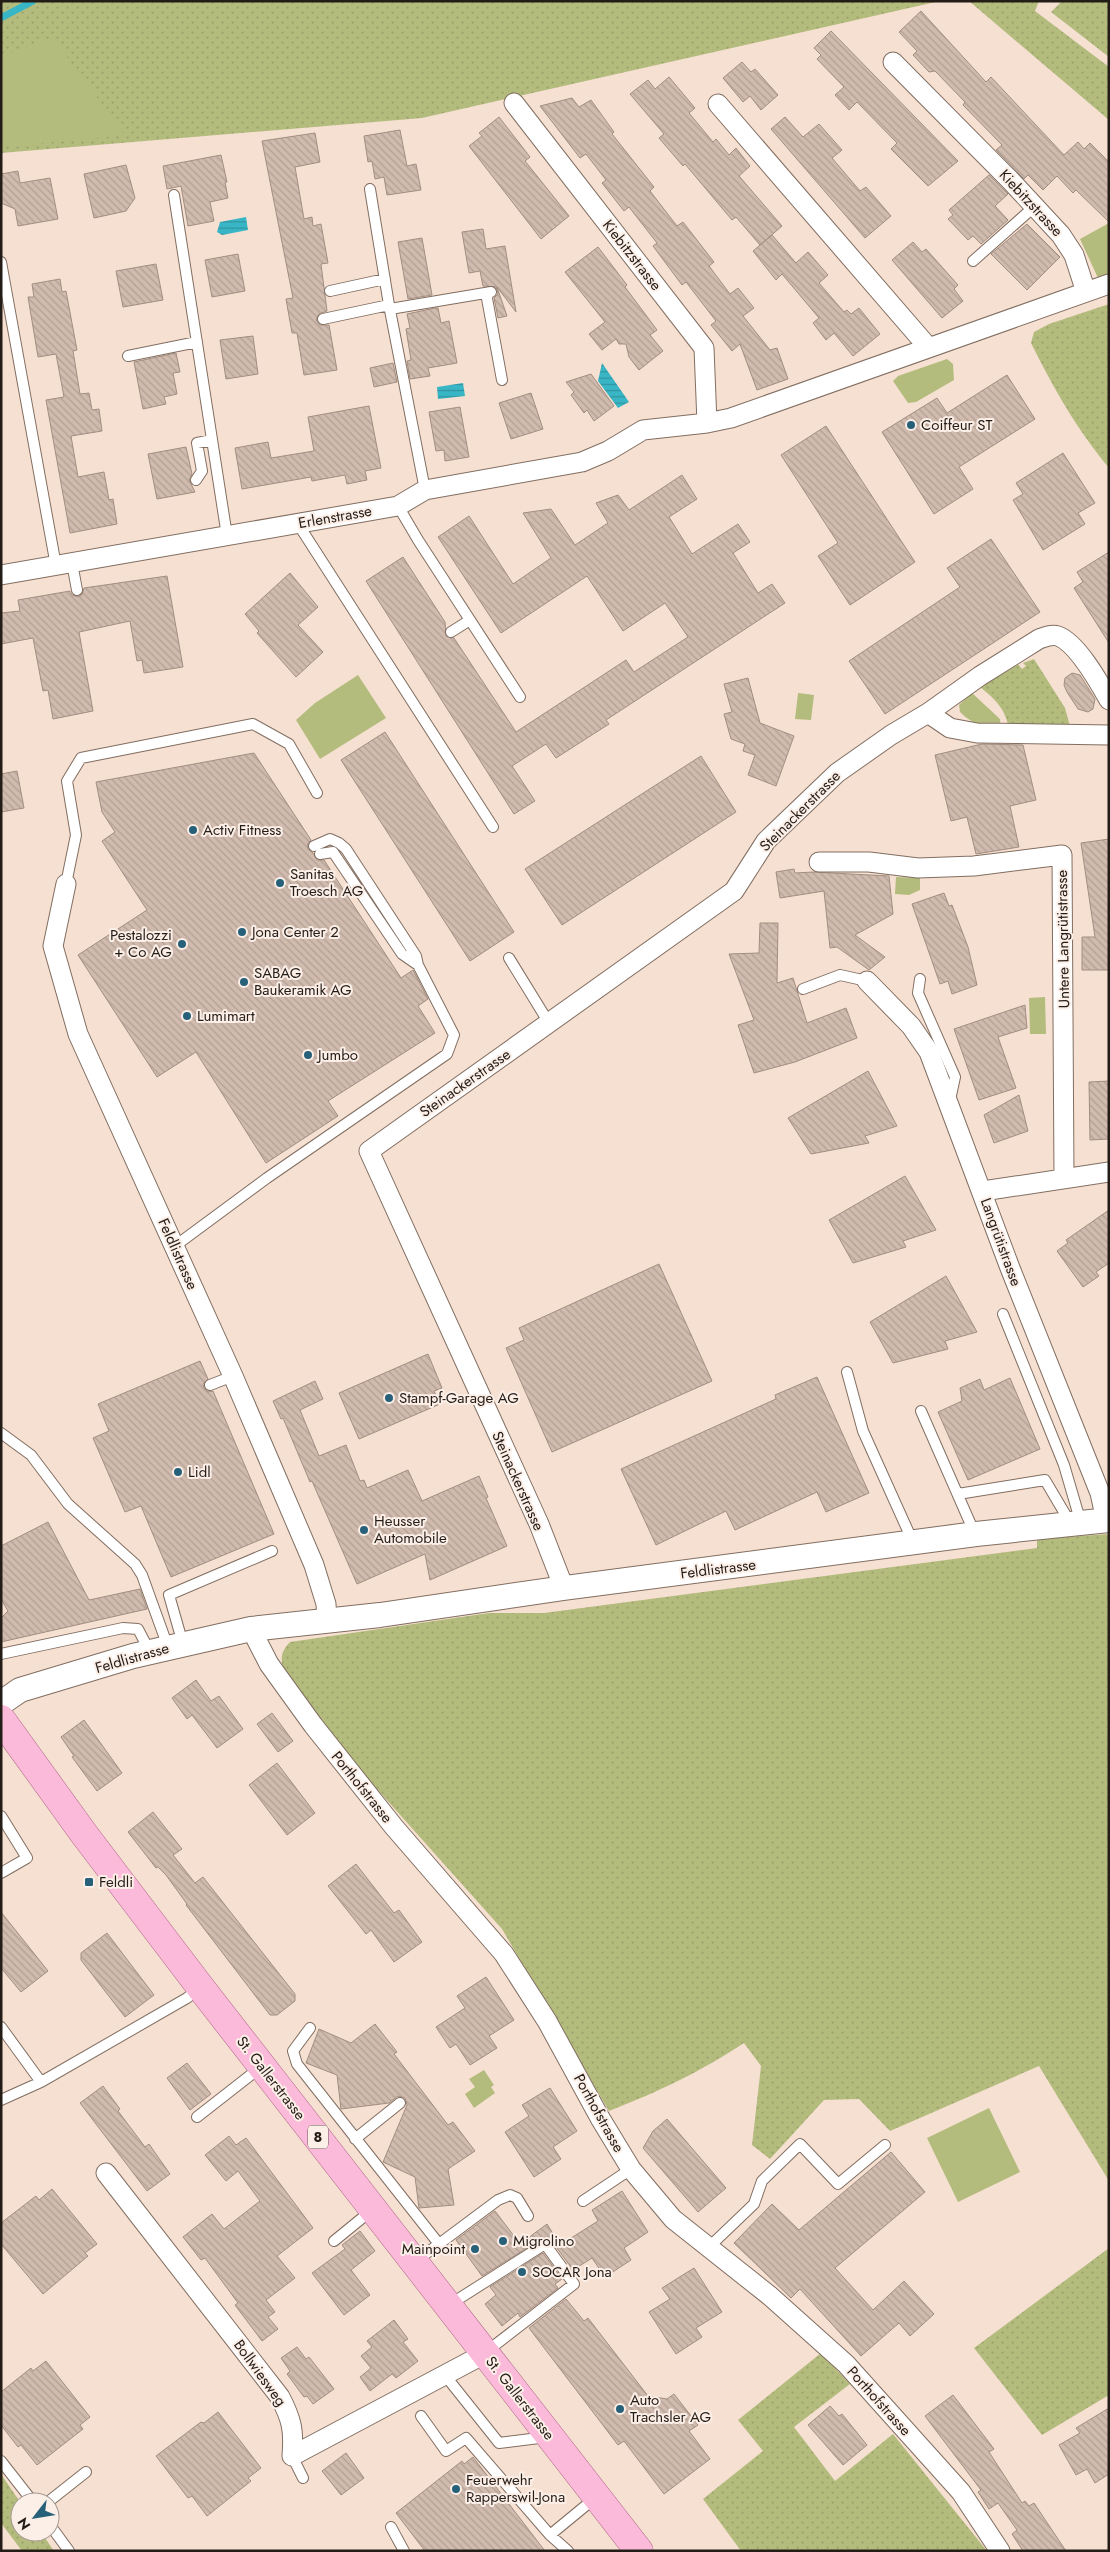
<svg xmlns="http://www.w3.org/2000/svg" width="1110" height="2552" viewBox="0 0 1110 2552" font-family="Jost,sans-serif">
  <style>
    .grass { fill: url(#grass-dots) }
    .park { fill: #b4bc7d }
    .water { fill: url(#water-rules) }
    .lines { fill: none; stroke-linecap: round; stroke-linejoin: round }
    .stream { stroke: #39b6c6; stroke-width: 7 }
    .building { fill: url(#building-back-hatch); stroke: #a28e81 }
    .service-casing { stroke: #816e61; stroke-width: 12 }
    .minor-casing { stroke: #816e61; stroke-width: 21 }
    .tertiary-casing { stroke: #816e61; stroke-width: 26 }
    .primary-casing { stroke: #ae6585; stroke-width: 29 }
    .service { stroke: #fff; stroke-width: 10 }
    .minor { stroke: #fff; stroke-width: 19 }
    .tertiary { stroke: #fff; stroke-width: 24 }
    .primary { stroke: #fbbad9; stroke-width: 28 }
    .poi-dot { fill: #266079; stroke: #fcefe7; stroke-width: 2 }
    .labels { text-anchor: middle; stroke-width: 4; stroke-linejoin: round; paint-order: stroke }
    .shield { fill: #fcefe7; stroke: #655b55; stroke-width: 1 }
    .shield-label { font-size: 14px; font-weight: bold; fill: #241c17 }
    .street-label { font-size: 15px; fill: #241c17; stroke: #fcefe7 }
    .poi-label { font-size: 15px; fill: #241c17; stroke: #fcefe7; text-anchor: start }
  </style>
  <defs>
    <pattern id="grass-dots" width="8" height="8" patternUnits="userSpaceOnUse" patternTransform="scale(1.25)"><rect width="8" height="8" fill="#b4bc7d"/><path d="M2 2h.1M6 6h.1" fill="none" stroke="#9ba16b" stroke-width="1.8" stroke-linecap="round"/></pattern>
    <pattern id="water-rules" width="6" height="5" patternUnits="userSpaceOnUse" patternTransform="scale(1.25)"><rect width="6" height="5" fill="#39b6c6"/><path d="M0 2.5h6" fill="none" stroke="#3093a0"/></pattern>
    <pattern id="building-back-hatch" width="6" height="6" patternUnits="userSpaceOnUse" patternTransform="scale(1.25)"><rect width="6" height="6" fill="#d0bbae"/><path d="M-1 5l2 2M0 0l6 6M5-1l2 2" fill="none" stroke="#b2a095"/></pattern>
  </defs>
  <rect width="100%" height="100%" fill="#f6e0d2"/>
  <path class="grass" d="M1,1H940L422,118L1,153Z
    M969,1H1039L1035,11L1109,67V120Z
    M1062,1H1109V57L1051,12Z
    M1109,304V468C1076,428 1054,389 1031,343L1034,332L1049,324Z
    M1034,659L1065,708L1071,730L1009,731C1007,710 995,699 980,687L1017,663L1022,669L1026,666L1023,663Z
    M1109,1534V2181L1039,2066L890,2131L859,2099L824,2100L770,2159L752,2145L761,2066L744,2043C698,2073 660,2091 609,2111L502,1929L343,1751L285,1674C280,1661 280,1652 290,1642L489,1613H544L1037,1548V1539Z
    M1109,2248V2395L1042,2435L974,2348Z
    M821,2353L850,2384L794,2427L835,2481L893,2434L987,2551H741L703,2499L763,2451L738,2420Z
    M1,2474L20,2502V2532H41L54,2551H22L1,2523Z"/>
  <path class="park" d="M53,38L125,135L1,147V56Z
    M1109,223V273L1098,278L1080,239Z
    M947,359L953,364L954,380L916,402L908,403L893,381L898,376Z
    M358,675L386,718L320,759L296,720L315,703Z
    M798,693L814,695L811,720L795,719Z
    M972,693L1000,719L1001,730C984,728 972,724 960,712L959,705Z
    M896,877L920,878V890L909,895L895,894Z
    M1045,997L1046,1034H1030L1029,998Z
    M484,2070L494,2085L491,2087L495,2093L474,2108L465,2094L475,2087L469,2079Z
    M989,2108L1020,2172L958,2202L927,2138Z"/>
  <path class="water" d="M246,217L248,230L222,235L217,232L220,222Z
    M602,363L629,402L618,408L598,381Z
    M463,383L465,396L438,399L437,387Z"/>
  <g class="lines">
    <path class="stream" d="M1,18L33,1"/>
  </g>
  <path class="building" d="M921,11L986,82L991,77L1064,155L1078,142L1084,149L1090,143L1109,162V222L1076,190L1073,193L1057,176L1043,190L1028,175L1024,179L996,150L1002,145L963,105L965,102L935,71L929,72L913,55L917,51L899,32Z
    M831,31L958,161L928,186L891,149L897,143L857,102L849,110L835,95L844,87L817,59L821,55L814,48Z
    M742,62L751,72L755,69L778,95L761,110L750,96L743,102L723,78Z
    M669,77L695,108L689,113L713,142L716,139L729,155L736,148L750,166L739,176L782,226L760,245L736,217L732,220L685,164L683,166L659,138L664,134L630,94L648,80L655,89Z
    M572,98L579,107L591,100L614,132L612,134L654,187L650,191L677,226L683,222L714,262L709,266L730,294L738,288L754,308L743,316L770,350L777,348L788,379L757,390L740,344L732,351L711,325L716,321L686,282L682,285L653,246L657,243L629,207L624,211L602,183L606,180L586,154L580,158L540,106Z
    M499,117L530,157L525,161L569,216L541,239L469,146L482,136L479,133Z
    M785,117L803,137L819,124L842,150L832,158L860,191L866,187L891,216L865,238L771,129Z
    M400,130L407,166L416,164L421,190L387,195L384,177L375,179L372,161L368,162L364,136Z
    M315,133L320,162L295,167L304,219L312,217L313,226L321,224L328,263L321,264L327,311L319,314L316,320L320,325H329L337,370L304,375L297,333H292L286,299L293,298L262,141Z
    M221,155L227,182H225L228,198L210,202L214,221L188,226L181,186L167,189L163,166Z
    M126,165L135,198L126,211L94,218L84,174Z
    M18,171L20,183L50,178L58,219L18,226L15,209L1,203V174Z
    M989,175L1008,194L995,206L1008,220L981,244L973,236L968,240L948,219L953,215L949,210Z
    M1027,224L1060,257L1027,290L991,254Z
    M483,229L486,249L505,246L516,312L497,287L507,316L498,318L494,298L498,294L496,287L483,286L480,271L469,273L462,232Z
    M772,235L796,263L808,252L828,275L819,283L844,312L847,310L851,314L859,308L880,334L853,356L834,333L826,340L813,323L819,318L782,274L776,280L753,251Z
    M422,238L432,295L408,299L398,242Z
    M913,242L922,252L926,249L958,285L954,289L963,301L942,318L892,260Z
    M598,247L627,285L625,287L657,330L650,335L663,351L639,370L629,357L626,344H619L616,339L602,350L589,334L605,322L565,272Z
    M238,254L245,291L212,297L205,260Z
    M156,264L163,300L123,307L116,271Z
    M60,279L62,292L66,291L77,350L73,351L80,394L89,393L92,410L99,409L102,431L71,436L78,477L104,472L109,500L113,499L117,524L70,533L46,400L64,397L56,354L38,357L28,297H34L32,284Z
    M435,308H438L441,323L449,321L457,363L428,368L430,376L410,379L407,361L411,360L406,329L410,328L407,314Z
    M253,336L258,374L226,379L220,340Z
    M176,353L180,372L173,373L177,394L164,397L166,404L143,409L134,362Z
    M393,363L397,382L374,387L370,368Z
    M591,374L614,406L594,421L587,410L584,413L571,395L574,392L566,382Z
    M1007,375L1035,419L959,467L973,489L934,514L882,432L937,398L947,413Z
    M531,393L543,429L511,439L499,403Z
    M369,406L381,468L365,471L367,480L347,484L345,475L312,481L311,477L242,489L235,448L268,442L271,458L314,451L308,417Z
    M460,407L469,457L445,461L444,450L436,451L429,412Z
    M826,426L915,562L850,605L818,556L838,543L781,455Z
    M186,447L192,474L189,480L195,492L157,499L148,454Z
    M1063,453L1095,503L1078,513L1085,524L1043,550L1013,500L1023,494L1016,483Z
    M682,475L697,499L669,517L692,554L738,524L750,542L733,553L758,593L772,584L785,603L606,720L609,724L556,758L546,744L512,766L535,801L514,814L366,581L403,557L445,622L446,636L454,638L516,732L626,660L634,672L688,637L665,603L623,631L587,576L501,633L438,537L469,516L513,584L551,558L523,513L551,509L575,545L608,523L596,503L618,495L629,510Z
    M991,539L1040,612L885,714L849,661L960,587L947,568Z
    M1109,552V643L1074,588L1083,582L1077,572Z
    M290,573L318,607L298,625L323,652L296,677L257,633L259,631L245,614Z
    M167,576L183,667L144,673L142,660L137,661L130,621L79,632L93,711L53,719L48,690L43,691L33,638L1,644V613L20,611L18,600L70,591L72,595L78,597L82,595L84,588Z
    M1072,673L1080,675L1095,699L1093,709L1088,712L1078,709L1067,692L1064,685L1065,678Z
    M748,678L760,723L794,736L776,786L748,775L755,755L743,751L745,744L731,739L724,714L732,712L724,684Z
    M385,732L514,932L470,961L341,760Z
    M982,744L1023,745L1036,800L1010,806L1019,847L976,854L967,817L951,821L935,755Z
    M254,753L311,840L307,845L308,849L313,853L317,860H324L401,978L413,970L428,999L418,1006L435,1033L328,1101L338,1116L266,1163L196,1052L157,1077L78,955L147,910L102,841L115,832L102,812L96,782Z
    M701,756L736,812L562,925L525,869Z
    M17,771L24,808L1,812V774Z
    M1109,839V970H1082V937H1095L1081,843Z
    M794,869L795,873L813,872L889,876L893,914L855,935L885,957L869,970L837,947L830,948L824,891L780,898L776,872Z
    M944,893L949,906L952,905L968,947L977,985L952,994L948,981L940,984L912,904Z
    M760,923H778L777,983L793,978L807,1023L846,1008L857,1038L795,1062L754,1073L738,1025L754,1020L729,954L759,953Z
    M1025,1005L1027,1028L998,1037L1016,1088L979,1100L954,1029Z
    M868,1071L897,1126L865,1136L869,1143L811,1154L788,1118Z
    M1109,1081V1139L1090,1140L1089,1082Z
    M1019,1095L1028,1131L994,1143L984,1115Z
    M905,1176L936,1230L903,1241L906,1247L853,1263L829,1220Z
    M1109,1210V1263L1096,1272L1099,1276L1083,1287L1057,1251L1068,1243L1066,1240Z
    M659,1264L712,1381L552,1452L506,1348L524,1340L519,1328Z
    M946,1276L977,1332L945,1341L948,1349L893,1363L870,1322Z
    M428,1354L442,1388L434,1391L440,1404L359,1439L339,1393Z
    M200,1361L208,1379L203,1384L204,1388L208,1392L213,1391L274,1534L171,1577L141,1506L125,1512L93,1438L109,1431L98,1404Z
    M817,1377L869,1493L826,1512L817,1492L735,1530L726,1511L656,1545L621,1469L776,1399L775,1395Z
    M1010,1378L1040,1449L968,1480L938,1412L962,1401L960,1388L980,1379L984,1390Z
    M315,1381L323,1399L300,1410L319,1456L346,1445L360,1481L364,1480L367,1488L408,1470L422,1501L479,1476L488,1497L486,1498L507,1546L430,1580L425,1554L357,1584L312,1481L310,1482L283,1418L281,1419L273,1401Z
    M48,1522L89,1600L140,1589L147,1609L1,1642V1618L8,1611L1,1599V1546Z
    M196,1680L211,1701L219,1696L243,1729L217,1748L192,1715L187,1719L172,1698Z
    M272,1713L293,1741L278,1752L257,1724Z
    M84,1720L122,1773L97,1791L72,1757L74,1756L61,1737Z
    M277,1763L315,1813L287,1835L249,1785Z
    M153,1812L182,1849L173,1855L195,1883L203,1877L295,1994V2001L277,2015H270L186,1905L187,1904L166,1875L158,1867L156,1868L128,1832Z
    M356,1864L394,1913L399,1910L422,1942L394,1962L371,1930L366,1934L328,1886Z
    M1,1912L48,1971L21,1992L1,1968Z
    M107,1933L154,1995L125,2017L81,1960V1953Z
    M486,1977L514,2020L489,2036L497,2048L470,2065L456,2044L450,2048L436,2027L465,2008L457,1996Z
    M375,2024L397,2052L394,2054L448,2125L453,2122L475,2151L448,2169L454,2205L419,2208L415,2177L383,2162L407,2105L405,2098L398,2096L389,2103L341,2109L337,2075L306,2063L319,2029L351,2043Z
    M187,2063L211,2094L190,2110L167,2078Z
    M103,2086L120,2109L118,2111L145,2147L149,2144L170,2174L147,2191L80,2103Z
    M550,2088L577,2131L553,2147L561,2159L534,2177L505,2132L529,2116L522,2105Z
    M667,2119L726,2188L698,2212L643,2148L653,2131Z
    M229,2136L236,2145L246,2138L313,2228L277,2256L295,2278L266,2300L275,2312L268,2317L278,2329L262,2341L235,2305L238,2303L205,2258L201,2260L183,2237L212,2214L224,2229L260,2201L238,2171L226,2181L205,2155Z
    M891,2152L925,2192L835,2268L873,2310L904,2281L934,2314L910,2336L899,2323L861,2356L800,2289L791,2298L734,2243L772,2204L799,2230Z
    M52,2189L97,2244L85,2253L88,2256L43,2294L1,2244V2223L36,2196L39,2200Z
    M622,2191L648,2232L624,2248L631,2260L605,2277L592,2258L573,2270L551,2240L545,2237L482,2276L456,2240L495,2211L520,2244L547,2224L560,2245L598,2221L592,2210Z
    M360,2231L375,2251L351,2270L370,2295L344,2315L312,2273L345,2249L342,2245Z
    M543,2253L562,2279L555,2284L558,2288L520,2317L518,2313L502,2326L485,2304L496,2295L490,2287Z
    M694,2268L722,2312L696,2328L702,2337L676,2354L649,2312L670,2299L662,2288Z
    M566,2299L584,2321L588,2318L648,2396L667,2399L674,2394L698,2425L689,2431L710,2459L664,2494L624,2441L618,2445L529,2328Z
    M394,2320L408,2339L403,2342L418,2361L396,2378L392,2374L370,2391L360,2377L371,2368L361,2356L372,2347L367,2341Z
    M297,2347L306,2359L309,2357L334,2389L313,2404L307,2396L304,2397L287,2374L290,2371L281,2358Z
    M46,2361L90,2417L80,2425L83,2429L37,2465L21,2445L18,2447L1,2425V2392L31,2368L33,2371Z
    M953,2395L994,2449L989,2452L1022,2503L1025,2501L1029,2506L1034,2503L1066,2551H1023L1012,2534L1017,2530L998,2503L989,2509L978,2492L981,2490L925,2416Z
    M830,2406L839,2416L842,2414L867,2445L843,2465L808,2425Z
    M1109,2408V2474L1095,2483L1087,2469L1076,2475L1059,2445L1080,2433L1076,2428Z
    M218,2412L261,2468L248,2478L251,2481L207,2516L192,2496L188,2498L156,2456L201,2422L204,2423Z
    M346,2453L364,2478L341,2495L322,2471Z
    M473,2457L545,2551H425L396,2513L462,2461L464,2464Z"/>
  <g class="lines">
    <g class="service-casing">
      <path id="service" d="M370,189L389,305L425,490
        M174,195L227,536
        M973,261L1035,206
        M1,262L56,566
        M330,291L385,279
        M486,293L502,380
        M390,309L491,292
        M323,319L389,305
        M128,356L197,342
        M196,480L202,471L197,443L212,440
        M398,506L418,540L520,697
        M298,524L493,827
        M72,563L77,590
        M451,632L470,620
        M320,854L333,852L402,954L418,965
        M66,884L76,835L67,781L81,758L253,724L289,744L317,793
        M509,958L549,1023
        M920,979L918,993L955,1077L950,1100
        M803,989L840,975L867,981
        M175,1246L267,1178L447,1054L454,1035L418,965L416,956L346,849L339,843L330,839L314,846
        M1003,1314L1064,1465L1081,1523
        M847,1372L863,1431L913,1542
        M210,1385L233,1376
        M921,1411L975,1534
        M1,1433L31,1455L68,1504L135,1564L142,1575L168,1647
        M958,1494L1045,1480L1071,1524
        M183,1644L169,1595L272,1551
        M1,1654L123,1628L138,1629L150,1652
        M1,1816L27,1858L1,1873
        M1,2027L41,2082
        M310,2028L293,2051L297,2064L439,2244L416,2261
        M1,2100L41,2082L187,1998L200,1988
        M197,2117L261,2067
        M355,2139L400,2103
        M583,2201L631,2169
        M334,2241L372,2210
        M439,2244L498,2200L510,2195L517,2198L528,2216
        M708,2248L754,2204L762,2181L800,2144L838,2184L885,2145
        M449,2305L545,2244L574,2284L486,2352
        M444,2374L499,2443L547,2437
        M421,2416L446,2451L466,2438L550,2535L568,2551
        M292,2456L303,2478
        M1,2461L33,2502
        M48,2502L86,2472
        M50,2525L69,2551
        M391,2527L404,2551
        M550,2535L595,2498"/>
    </g>
    <g class="minor-casing">
      <path id="minor" d="M893,62L1011,181L1061,235L1074,255L1086,292
        M514,103L704,348L707,423
        M718,104L928,347
        M1,575L398,506L425,490L582,462L608,451L643,430L707,423L731,418L1109,284
        M928,713L950,728L977,733L1109,735
        M819,862H869L918,868L974,866L1062,855L1064,1178
        M66,884L53,946L78,1034L233,1376L314,1565L326,1604L327,1621
        M867,981L911,1026L929,1052L1010,1268L1100,1493L1106,1520
        M983,1191L1109,1172
        M564,1588L539,1524L369,1151L734,891L766,841L837,773L891,735L928,713L980,676L1039,639C1045,637 1051,634 1058,636C1077,643 1099,682 1109,700
        M251,1629L269,1664L313,1725L394,1827L504,1954L547,2021L600,2118L631,2169L673,2219L770,2296L846,2364L961,2492L1000,2551
        M106,2173L280,2397C292,2420 294,2430 292,2456
        M292,2456L486,2353"/>
    </g>
    <g class="tertiary-casing">
      <path id="tertiary" d="M1,1703L20,1690L133,1656L251,1629L380,1615L564,1588L976,1534L1109,1520"/>
    </g>
    <g class="primary-casing">
      <path id="primary" d="M1,1719L84,1834L201,1988L639,2551"/>
    </g>
    <use href="#service" class="service"/>
    <use href="#minor" class="minor"/>
    <use href="#tertiary" class="tertiary"/>
    <use href="#primary" class="primary"/>
  </g>
  <g class="poi-dot">
    <circle cx="911" cy="425" r="5"/>
    <circle cx="193" cy="830" r="5"/>
    <circle cx="280" cy="883" r="5"/>
    <circle cx="242" cy="932" r="5"/>
    <circle cx="182" cy="944" r="5"/>
    <circle cx="244" cy="982" r="5"/>
    <circle cx="187" cy="1016" r="5"/>
    <circle cx="308" cy="1055" r="5"/>
    <circle cx="389" cy="1398" r="5"/>
    <circle cx="178" cy="1472" r="5"/>
    <circle cx="364" cy="1530" r="5"/>
    <rect x="84" y="1877" width="10" height="10" rx="2.5"/>
    <circle cx="503" cy="2241" r="5"/>
    <circle cx="475" cy="2249" r="5"/>
    <circle cx="522" cy="2272" r="5"/>
    <circle cx="620" cy="2409" r="5"/>
    <circle cx="456" cy="2489" r="5"/>
  </g>
  <g class="labels">
    <rect class="shield" x="308" y="2125.5" width="20" height="23" rx="4"/>
    <g class="shield-label">
      <text x="318" y="2142">8</text>
    </g>
    <g class="street-label">
      <text transform="translate(1031 203) rotate(47)" y="5">Kiebitzstrasse</text>
      <text transform="translate(632 255) rotate(52)" y="5">Kiebitzstrasse</text>
      <text transform="translate(335 517) rotate(-10)" y="5">Erlenstrasse</text>
      <text transform="translate(800 811) rotate(-45)" y="5">Steinackerstrasse</text>
      <text transform="translate(1063 939) rotate(-91)" y="5">Untere Langrütistrasse</text>
      <text transform="translate(465 1083) rotate(-35)" y="5">Steinackerstrasse</text>
      <text transform="translate(1001 1242) rotate(70)" y="5">Langrütistrasse</text>
      <text transform="translate(178 1254) rotate(66)" y="5">Feldlistrasse</text>
      <text transform="translate(518 1481) rotate(66)" y="5">Steinackerstrasse</text>
      <text transform="translate(718 1569) rotate(-7)" y="5">Feldlistrasse</text>
      <text transform="translate(132 1658) rotate(-16)" y="5">Feldlistrasse</text>
      <text transform="translate(362 1787) rotate(51)" y="5">Porthofstrasse</text>
      <text transform="translate(271 2078) rotate(52)" y="5">St. Gallerstrasse</text>
      <text transform="translate(599 2113) rotate(61)" y="5">Porthofstrasse</text>
      <text transform="translate(260 2373) rotate(54)" y="5">Bollwiesweg</text>
      <text transform="translate(520 2398) rotate(52)" y="5">St. Gallerstrasse</text>
      <text transform="translate(879 2401) rotate(48)" y="5">Porthofstrasse</text>
    </g>
    <g class="poi-label">
      <text x="921" y="430">Coiffeur ST</text>
      <text x="203" y="835">Activ Fitness</text>
      <text x="290" y="879">Sanitas<tspan x="290" dy="17">Troesch AG</tspan></text>
      <text x="252" y="937">Jona Center 2</text>
      <text x="172" y="940" text-anchor="end">Pestalozzi<tspan x="172" dy="17">+ Co AG</tspan></text>
      <text x="254" y="978">SABAG<tspan x="254" dy="17">Baukeramik AG</tspan></text>
      <text x="197" y="1021">Lumimart</text>
      <text x="318" y="1060">Jumbo</text>
      <text x="399" y="1403">Stampf-Garage AG</text>
      <text x="188" y="1477">Lidl</text>
      <text x="374" y="1526">Heusser<tspan x="374" dy="17">Automobile</tspan></text>
      <text x="99" y="1887">Feldli</text>
      <text x="513" y="2246">Migrolino</text>
      <text x="465" y="2254" text-anchor="end">Mainpoint</text>
      <text x="532" y="2277">SOCAR Jona</text>
      <text x="630" y="2405">Auto<tspan x="630" dy="17">Trachsler AG</tspan></text>
      <text x="466" y="2485">Feuerwehr<tspan x="466" dy="17">Rapperswil-Jona</tspan></text>
    </g>
  </g>
  <rect width="1110" height="2552" fill="none" stroke="#241c17" stroke-width="5"/>
  <g transform="translate(35 2517) rotate(239)"><circle r="24" fill="#fcefe7" stroke="#a69b94"/>
  <path d="M0-4L9 19L0 12L-9 19Z" fill="#266079"/>
  <text y="-8" font-size="14" font-weight="bold" text-anchor="middle" fill="#241c17">N</text>
  </g>
</svg>
